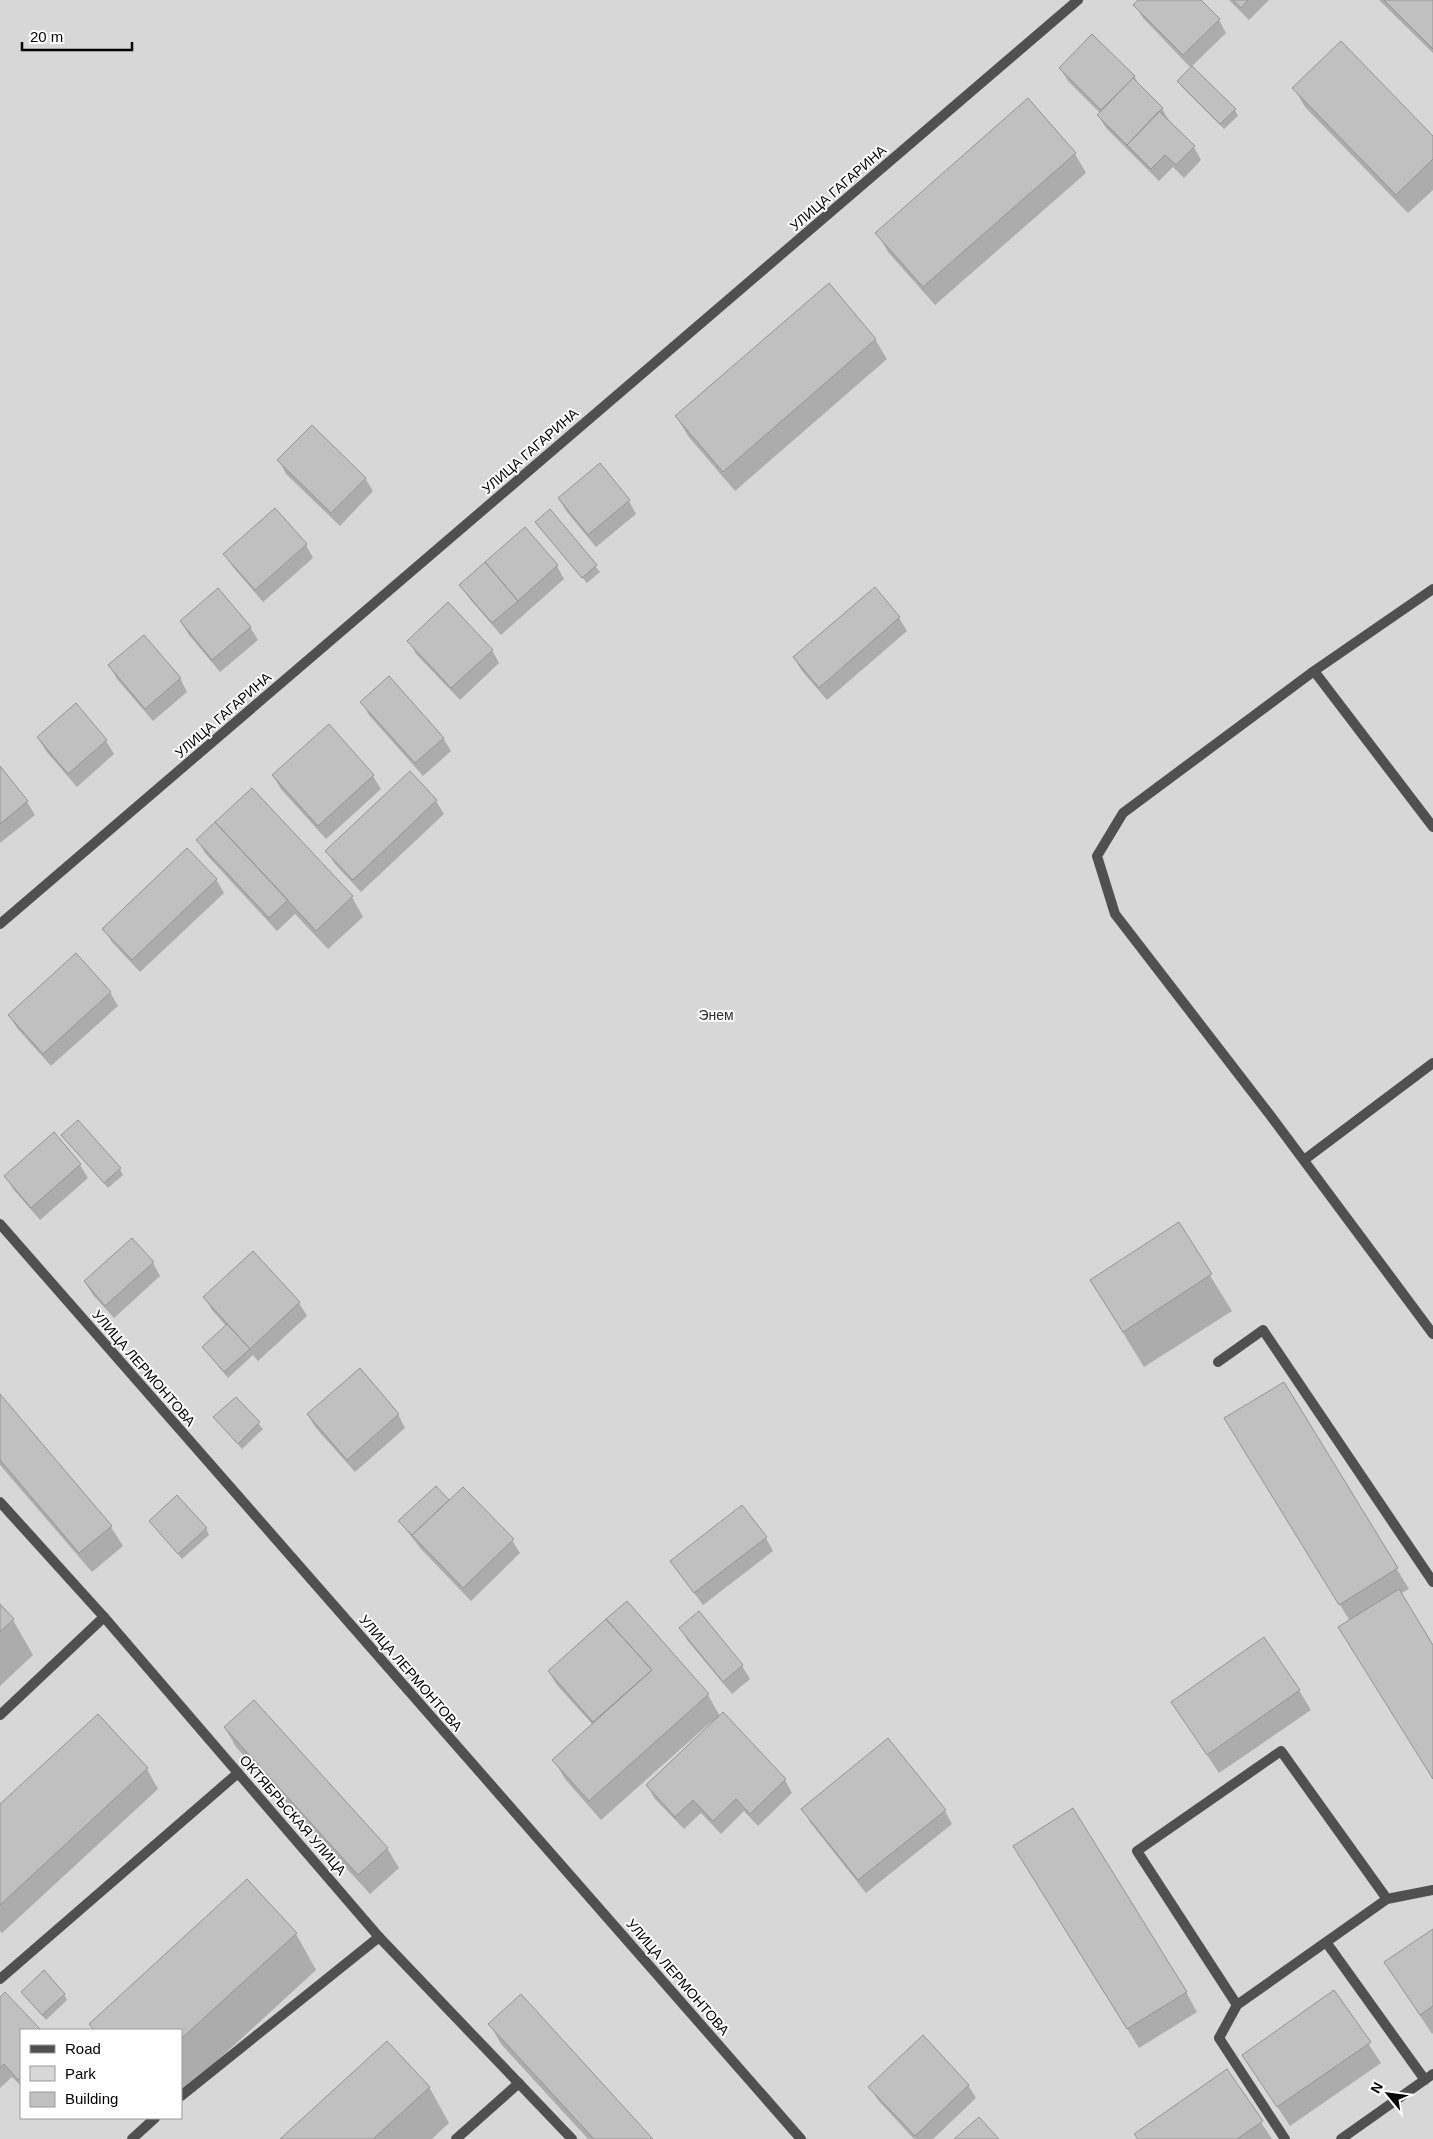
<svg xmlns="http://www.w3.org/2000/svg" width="1433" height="2139" viewBox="0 0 1433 2139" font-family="Arial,sans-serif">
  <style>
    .green { fill: #d7d7d7; fill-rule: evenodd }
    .shadow { fill: #0003 }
    .building { fill: #c0c0c0; stroke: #949494 }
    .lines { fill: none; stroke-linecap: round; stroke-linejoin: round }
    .service { stroke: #505050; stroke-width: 10 }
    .minor { stroke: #505050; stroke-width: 10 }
    .labels { text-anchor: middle; stroke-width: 4; stroke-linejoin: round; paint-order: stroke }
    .street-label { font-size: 14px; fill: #000; stroke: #fff }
    .park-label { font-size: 14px; fill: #2e2e2e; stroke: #fff }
  </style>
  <rect width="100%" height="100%" fill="#fff"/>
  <path class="green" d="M0,0H1433V2139H0ZM21,2030H181V2118H21Z"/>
  <path class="shadow" d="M1140,0H1199L1219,20L1226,33L1191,67L1235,110L1238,116L1224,129L1182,87L1178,81L1191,68L1143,18L1135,5Z
    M1229,0H1269L1249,20Z
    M1379,0L1433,1V53Z
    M1060,68L1134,76L1140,87L1162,109L1170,122L1194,147L1201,160L1184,178L1173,167L1159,181L1106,128L1098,115L1100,113L1068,81Z
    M1294,88L1433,137V190L1408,213L1305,107Z
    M1075,154L1086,173L935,305L888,252L877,233Z
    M875,339L887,359L735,491L688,436L677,417Z
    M279,460L365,478L373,491L340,526L286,474Z
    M559,499L629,501L636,514L596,547L567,512Z
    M550,511L600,572L587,583L537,522Z
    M306,545L313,558L263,602L233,567L225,554Z
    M557,566L564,579L501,635L469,598L461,585Z
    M875,589L899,618L907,631L827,700L802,671L794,658Z
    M181,622L250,627L258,640L220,672L189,635Z
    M409,641L492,650L499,663L460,700L416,654Z
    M110,666L180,678L187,692L153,721L117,679Z
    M362,702L443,738L451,751L423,776L369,715Z
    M76,705L106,741L114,754L77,787L46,751L38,738Z
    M329,726L373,776L381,789L326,839L281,789L273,776Z
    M0,768L27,802L35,815L0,843Z
    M436,801L444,814L361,892L335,864L327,851Z
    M198,840L352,897L363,917L328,949L295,914L277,931L205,853Z
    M216,879L224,893L140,972L112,942L104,929Z
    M110,992L118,1006L51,1066L17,1028L9,1015Z
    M54,1134L80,1165L88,1178L40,1220L13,1189L6,1176Z
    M63,1135L120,1169L123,1175L108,1188Z
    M1178,1224L1232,1311L1144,1367L1091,1281Z
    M132,1240L153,1263L160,1276L114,1318L93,1295L85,1282Z
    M253,1253L299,1303L307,1316L258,1361L253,1355L228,1378L203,1347L226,1326L212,1310L204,1297Z
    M1283,1384L1409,1589L1400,1594L1433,1647V1779L1350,1621L1237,1438Z
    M0,1396L111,1527L123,1546L92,1572L0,1465Z
    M236,1398L263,1429L242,1449L215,1418Z
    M398,1414L405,1428L355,1472L316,1428L308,1415Z
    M448,1501L512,1540L520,1553L471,1601L421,1549L400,1522Z
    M150,1521L206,1528L209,1535L182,1559Z
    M766,1538L773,1551L703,1605L671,1562Z
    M0,1606L13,1620L33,1655L0,1686Z
    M699,1613L742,1666L750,1679L732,1694L688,1641L680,1628Z
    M608,1619L708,1695L720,1716L785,1780L792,1793L758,1826L744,1811L721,1834L701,1813L684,1829L655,1799L647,1785L712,1724L711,1722L601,1820L565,1779L554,1760L593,1725L557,1685L549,1672Z
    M1299,1690L1311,1710L1219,1773L1172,1702Z
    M225,1728L387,1848L399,1868L370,1894L236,1747Z
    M147,1769L158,1789L2,1933L0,1931V1806Z
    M803,1809L945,1811L952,1824L866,1893L810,1822Z
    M1026,1866L1186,1992L1197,2012L1139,2048Z
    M1433,1930V2033L1432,2034L1386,1963Z
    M296,1934L316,1970L181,2094V2030H94L90,2024Z
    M22,1992L64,1994L67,2000L46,2020Z
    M1334,1992L1381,2063L1290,2126L1243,2055Z
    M5,1994L40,2030H21V2086L12,2077L0,2088V1999Z
    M490,2024L652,2139H588L501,2044Z
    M1227,2071L1272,2139H1138Z
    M968,2085L976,2098L933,2139H914L878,2100L870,2087Z
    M429,2087L449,2123L432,2139H282Z"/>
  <path class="building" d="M1138,0H1201L1220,19L1183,55L1133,5Z
    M1233,0H1248L1241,8Z
    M1384,0H1433V49Z
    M1092,34L1135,76L1101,110L1059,68Z
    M1341,41L1433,136V159L1396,195L1292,88Z
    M1192,66L1236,109L1220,124L1177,81Z
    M1133,78L1163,108L1127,145L1097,115Z
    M1028,98L1076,153L923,287L875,233Z
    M1159,111L1195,146L1176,165L1165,155L1151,169L1127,145Z
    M829,283L876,339L723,472L675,416Z
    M312,425L366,478L331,513L277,460Z
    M600,463L630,500L588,535L558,498Z
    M275,508L307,544L255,590L223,554Z
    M550,509L597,565L582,578L535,522Z
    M525,527L558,565L518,601L485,562Z
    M485,562L518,601L492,623L459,585Z
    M875,587L900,617L819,688L793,657Z
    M218,588L251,627L212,660L180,621Z
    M448,602L493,650L451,688L407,641Z
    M144,635L181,678L145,709L108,665Z
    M389,676L444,738L415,763L360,702Z
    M76,703L107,740L68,774L37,737Z
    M329,724L374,775L318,826L272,775Z
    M0,766L28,801L0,824Z
    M410,771L437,800L353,880L325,851Z
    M252,788L353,896L316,931L215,822Z
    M215,822L288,900L269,918L196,840Z
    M187,848L217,879L132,960L102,929Z
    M76,953L111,992L43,1054L8,1015Z
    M78,1120L121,1168L104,1183L61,1135Z
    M54,1132L81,1164L31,1208L4,1176Z
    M1179,1222L1212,1274L1123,1332L1090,1280Z
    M132,1238L154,1262L105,1306L84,1281Z
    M253,1251L300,1302L250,1349L203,1297Z
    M227,1324L250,1349L224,1372L202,1347Z
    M360,1368L399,1414L347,1460L307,1414Z
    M1284,1382L1398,1568L1339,1605L1224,1418Z
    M0,1394L112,1526L79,1553L0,1460Z
    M236,1397L260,1422L238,1444L213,1417Z
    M436,1486L449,1500L412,1535L398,1521Z
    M463,1487L514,1539L463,1588L412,1535Z
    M177,1495L207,1528L178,1554L149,1521Z
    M742,1505L767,1537L694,1593L670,1561Z
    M1399,1589L1433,1645V1779L1338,1627Z
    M627,1601L709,1694L589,1801L552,1760L652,1670L606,1619Z
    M0,1604L14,1619L0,1632Z
    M699,1611L743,1665L723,1682L679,1628Z
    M606,1619L652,1670L593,1722L548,1671Z
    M1264,1637L1300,1690L1207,1755L1171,1702Z
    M254,1700L388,1848L358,1875L224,1727Z
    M723,1712L786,1779L750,1814L736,1799L713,1821L693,1800L675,1817L646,1785Z
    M98,1714L148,1768L0,1905V1804Z
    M888,1738L946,1810L858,1880L801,1809Z
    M1073,1808L1187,1992L1127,2029L1013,1846Z
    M247,1879L297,1933L181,2039V2030H94L89,2024Z
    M1433,1929V2006L1420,2015L1384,1962Z
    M44,1970L65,1994L42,2015L21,1992Z
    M1334,1990L1371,2042L1277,2107L1242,2055Z
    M5,1992L41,2030H21V2077L18,2080L4,2064L0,2068V1997Z
    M521,1994L653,2139H594L488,2024Z
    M923,2035L969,2085L915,2136L868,2087Z
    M387,2041L430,2087L373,2139H280Z
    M1227,2069L1263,2121L1237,2139H1138L1134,2134Z
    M979,2117L999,2139H954Z"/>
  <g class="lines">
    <path class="service" d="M1433,589L1314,671L1123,813L1097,856L1115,914L1270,1115L1433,1334
      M1314,671L1433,827
      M1304,1160L1433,1063
      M1218,1362L1263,1330L1433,1582
      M0,1715L104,1617
      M1281,1751L1387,1899L1237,2005L1137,1851Z
      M1387,1899L1433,1890
      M1326,1942L1425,2080
      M0,1979L238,1773
      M1237,2005L1219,2038L1285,2139
      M181,2096L379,1937
      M132,2139L155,2118
      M456,2139L519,2083
      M1341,2139L1433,2074"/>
    <path class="minor" d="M0,924L1078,0
      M0,1224L801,2139
      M0,1502L104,1617L379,1937L572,2139"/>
  </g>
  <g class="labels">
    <g class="street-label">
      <text transform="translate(838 188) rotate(-41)" y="5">УЛИЦА ГАГАРИНА</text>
      <text transform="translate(530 451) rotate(-41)" y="5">УЛИЦА ГАГАРИНА</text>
      <text transform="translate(223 715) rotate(-41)" y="5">УЛИЦА ГАГАРИНА</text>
      <text transform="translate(144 1368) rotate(49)" y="5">УЛИЦА ЛЕРМОНТОВА</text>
      <text transform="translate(411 1673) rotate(49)" y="5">УЛИЦА ЛЕРМОНТОВА</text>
      <text transform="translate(293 1815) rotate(49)" y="5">ОКТЯБРЬСКАЯ УЛИЦА</text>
      <text transform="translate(678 1977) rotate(49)" y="5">УЛИЦА ЛЕРМОНТОВА</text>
    </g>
    <g class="park-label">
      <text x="716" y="1020">Энем</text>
    </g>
  </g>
  <rect x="20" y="2029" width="162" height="90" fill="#ffffff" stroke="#999999"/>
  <rect x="30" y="2045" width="25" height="8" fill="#505050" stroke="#999999"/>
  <text x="65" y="2054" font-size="15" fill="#000000">Road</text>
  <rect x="30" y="2066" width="25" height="15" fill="#d7d7d7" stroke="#999999"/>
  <text x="65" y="2079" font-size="15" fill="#000000">Park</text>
  <rect x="30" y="2092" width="25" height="15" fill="#c0c0c0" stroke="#999999"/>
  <text x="65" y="2104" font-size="15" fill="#000000">Building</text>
  <g transform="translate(1388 2094) rotate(299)" stroke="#ffffff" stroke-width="4" paint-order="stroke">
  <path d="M0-4L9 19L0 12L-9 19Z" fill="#000000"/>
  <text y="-8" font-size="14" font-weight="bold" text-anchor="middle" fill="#000000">N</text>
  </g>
  <path d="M22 42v8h110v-8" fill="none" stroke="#000000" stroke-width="2.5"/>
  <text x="30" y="42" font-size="15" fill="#000000" stroke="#ffffff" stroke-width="4" paint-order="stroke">20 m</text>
</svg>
